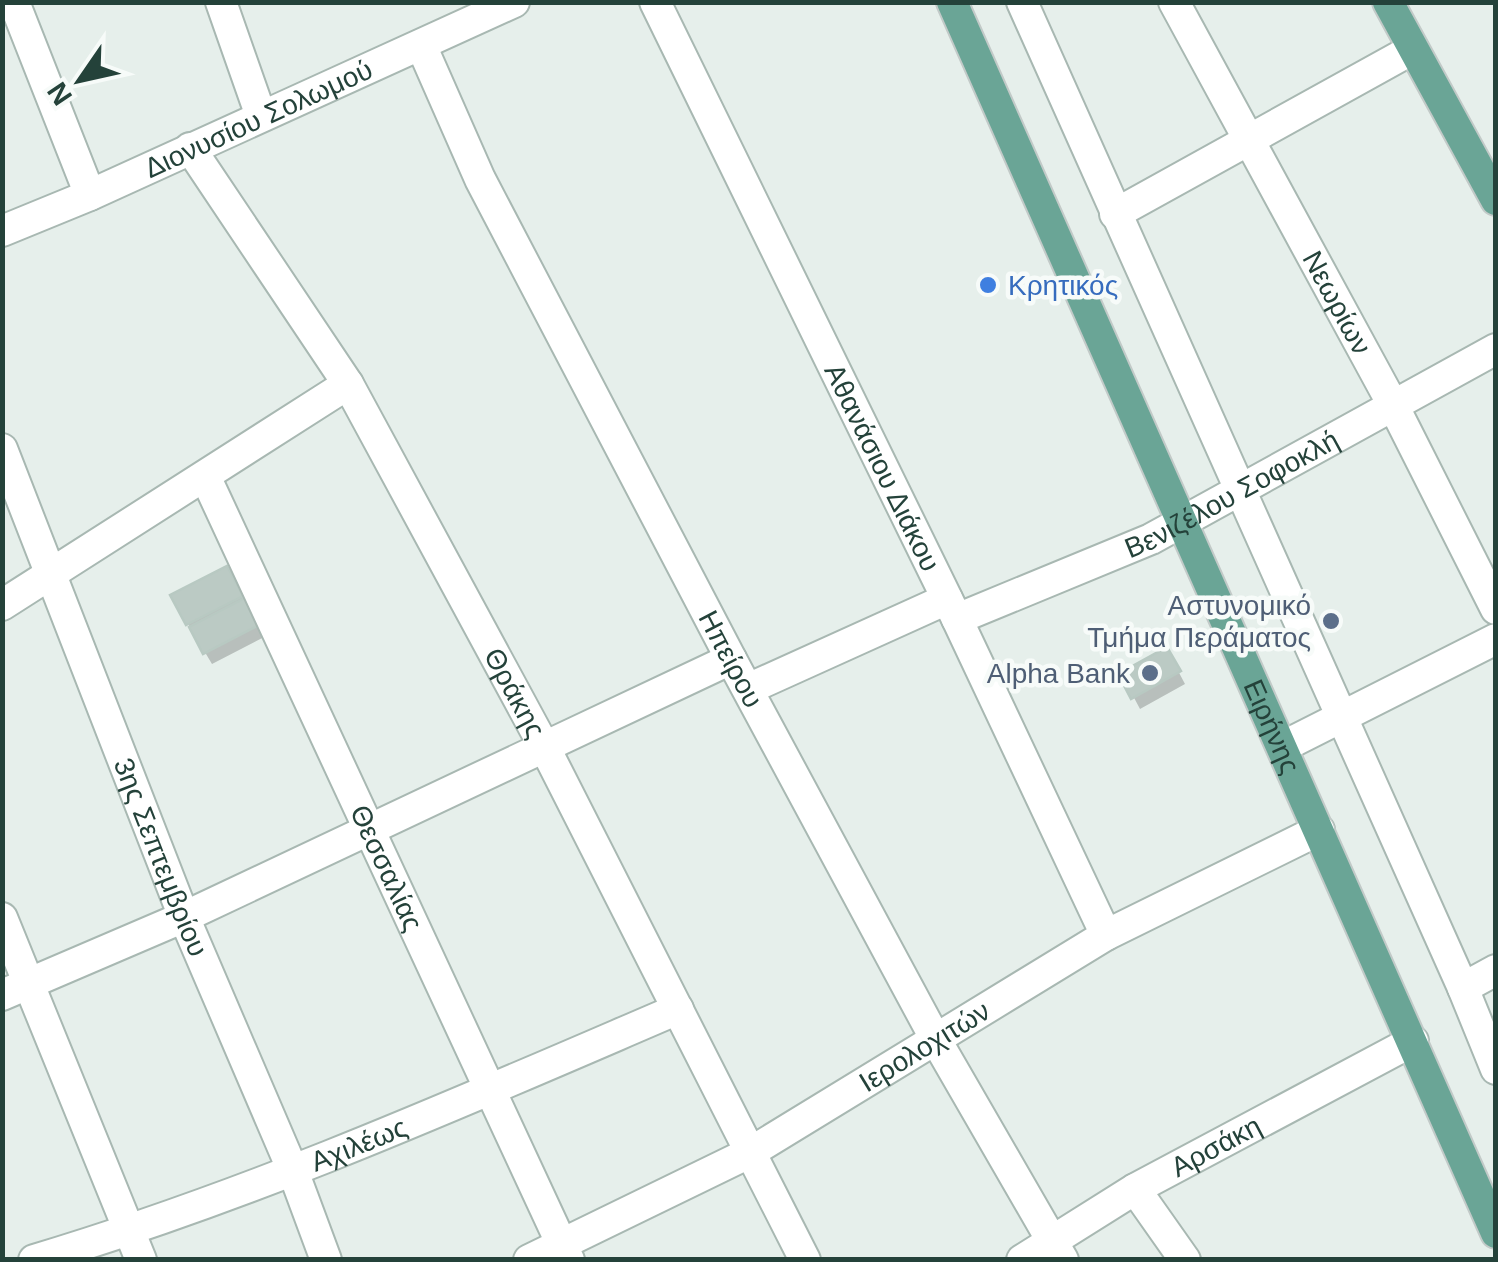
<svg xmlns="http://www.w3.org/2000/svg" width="1498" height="1262" viewBox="0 0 1498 1262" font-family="Arial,sans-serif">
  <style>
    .shadow { fill: #0003 }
    .building { fill: #bbcac4; stroke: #b8c9c2; stroke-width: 2.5 }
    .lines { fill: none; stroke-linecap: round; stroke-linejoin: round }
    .minor-casing { stroke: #a8b8b2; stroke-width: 34 }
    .major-casing { stroke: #c2cac8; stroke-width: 34 }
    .minor { stroke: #fff; stroke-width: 30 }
    .major { stroke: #6aa596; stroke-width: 30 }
    .shop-dot { fill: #3f7fe0; stroke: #f7fbf9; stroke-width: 4 }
    .service-dot { fill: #5c6f8a; stroke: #f7fbf9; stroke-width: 4 }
    .labels { text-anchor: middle; stroke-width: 9; stroke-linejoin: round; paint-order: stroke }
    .street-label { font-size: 28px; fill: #24423a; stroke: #f7fbf9 }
    .shop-label { font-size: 28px; fill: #366cbe; stroke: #f7fbf9; text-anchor: start }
    .service-label { font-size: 28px; fill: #4e5e75; stroke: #f7fbf9; text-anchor: end }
  </style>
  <rect width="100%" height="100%" fill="#e6efeb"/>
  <path class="shadow" d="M226,570L266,636L212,664L188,624Z
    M1167,650L1185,684L1140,709L1122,675Z"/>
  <path class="building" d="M227,566L243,596L186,625L170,595Z
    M247,597L261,624L203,654L189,627Z
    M1167,647L1181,671L1131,699L1118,674Z"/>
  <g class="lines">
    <g class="minor-casing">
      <g id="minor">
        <path d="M14,2L90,195"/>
        <path d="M221,2L261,116"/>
        <path id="s1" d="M655,2L957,619L1106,935"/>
        <path d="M1022,2L1463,988L1496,1069"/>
        <path id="s2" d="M1174,2L1393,405L1496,609"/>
        <path id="s3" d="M421,45L480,179L731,659L936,1040L1063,1260"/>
        <path id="s4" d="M190,148L348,384L545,748L805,1260"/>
        <path d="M1115,214L1413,49"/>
        <path id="s5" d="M2,231L90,195L514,2"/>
        <path id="s6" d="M2,449L184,917L293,1171L326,1260"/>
        <path id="s7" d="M205,476L569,1260"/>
        <path d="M2,605L348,384"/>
        <path id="s8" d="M957,619L1151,539L1496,349"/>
        <path d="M748,689L947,599"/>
        <path d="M1282,747L1496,639"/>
        <path d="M2,918L141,1260"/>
        <path d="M1463,988L1496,970"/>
        <path d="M2,995L184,917L731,659"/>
        <path d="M1135,1189L1185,1260"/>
        <path id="s9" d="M34,1260C255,1194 466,1100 678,1009"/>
        <path id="s10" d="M529,1260L751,1152L1106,935L1319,830"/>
        <path id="s11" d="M1022,1260L1135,1189L1413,1041"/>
      </g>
    </g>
    <g class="major-casing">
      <g id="major">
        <path id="s12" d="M952,2L1496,1233"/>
        <path d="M1388,2L1496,200"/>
      </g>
    </g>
    <use href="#minor" class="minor"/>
    <use href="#major" class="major"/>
  </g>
  <circle class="shop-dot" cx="988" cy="285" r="10"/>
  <g class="service-dot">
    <circle cx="1331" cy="621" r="10"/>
    <circle cx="1150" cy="673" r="10"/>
  </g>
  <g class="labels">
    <g class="street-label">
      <text dy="10" stroke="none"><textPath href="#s5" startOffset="280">Διονυσίου Σολωμού</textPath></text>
      <text dy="10" stroke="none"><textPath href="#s2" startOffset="342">Νεωρίων</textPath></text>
      <text dy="10" stroke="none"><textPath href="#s1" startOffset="518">Αθανάσιου Διάκου</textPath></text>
      <text dy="10" stroke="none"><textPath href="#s8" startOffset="302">Βενιζέλου Σοφοκλή</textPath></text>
      <text dy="10" stroke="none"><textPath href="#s3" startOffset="688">Ηπείρου</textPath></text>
      <text dy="10" stroke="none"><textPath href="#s4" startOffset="635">Θράκης</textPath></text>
      <text dy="10" stroke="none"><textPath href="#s12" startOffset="792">Ειρήνης</textPath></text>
      <text dy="10" stroke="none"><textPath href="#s6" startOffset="438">3ης Σεπτεμβρίου</textPath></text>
      <text dy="10" stroke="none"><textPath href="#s7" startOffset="432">Θεσσαλίας</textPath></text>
      <text dy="10" stroke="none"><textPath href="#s10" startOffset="450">Ιερολοχιτών</textPath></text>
      <text dy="10" stroke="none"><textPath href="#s9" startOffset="345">Αχιλέως</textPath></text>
      <text dy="10" stroke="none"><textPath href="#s11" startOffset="225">Αρσάκη</textPath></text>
    </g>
    <g class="shop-label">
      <text x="1008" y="295">Κρητικός</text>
    </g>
    <g class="service-label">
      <text x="1311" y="615">Αστυνομικό<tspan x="1311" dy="32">Τμήμα Περάματος</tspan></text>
      <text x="1130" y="683">Alpha Bank</text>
    </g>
  </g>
  <rect width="1498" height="1262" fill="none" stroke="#24423a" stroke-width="10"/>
  <g transform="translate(80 80) rotate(236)" stroke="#f7fbf9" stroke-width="8" paint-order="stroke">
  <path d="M0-8L18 38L0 25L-18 38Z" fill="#24423a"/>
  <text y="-15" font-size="28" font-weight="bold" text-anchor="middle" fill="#24423a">N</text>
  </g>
</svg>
